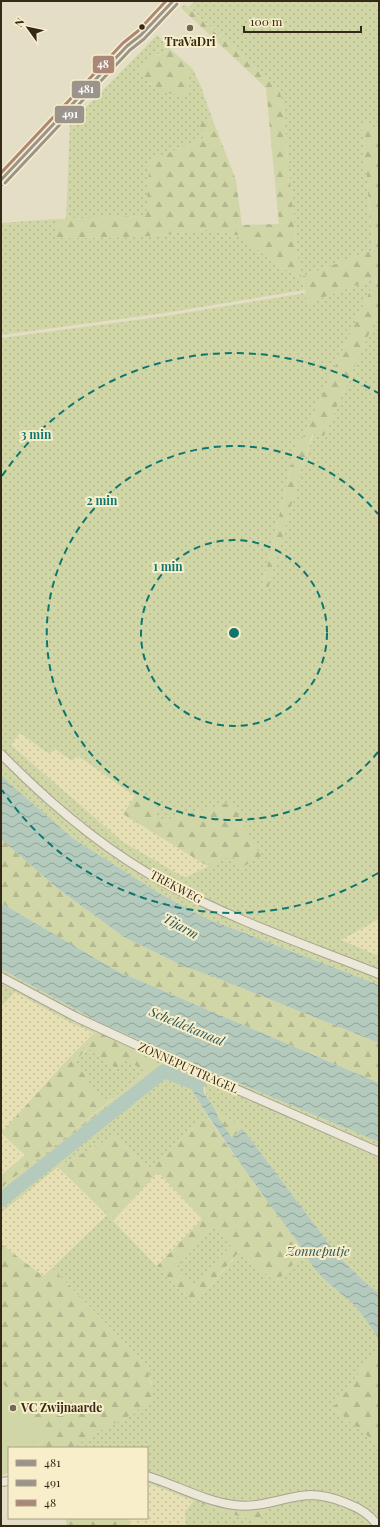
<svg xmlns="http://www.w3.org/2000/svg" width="380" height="1527" viewBox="0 0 380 1527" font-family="'Playfair Display',serif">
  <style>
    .farmland { fill: url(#farmland-dots) }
    .grass { fill: url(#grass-dots); fill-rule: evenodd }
    .forest { fill: url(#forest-firs); fill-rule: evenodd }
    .wetland { fill: url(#wetland-marsh) }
    .pitch { fill: #d1d6a7 }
    .water { fill: url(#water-waves) }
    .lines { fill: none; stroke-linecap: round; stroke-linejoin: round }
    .river { stroke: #b3cabd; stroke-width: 14 }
    .minor-casing { stroke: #a8a290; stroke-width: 10 }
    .major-casing { stroke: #8d8777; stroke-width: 12 }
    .minor { stroke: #ebe7d9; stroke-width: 8 }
    .major { stroke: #e3ddc9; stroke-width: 10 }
    .bus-1-casing { stroke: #f8eec9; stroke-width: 6 }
    .bus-2-casing { stroke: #f8eec9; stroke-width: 6 }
    .bus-3-casing { stroke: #f8eec9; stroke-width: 6 }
    .bus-1 { stroke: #9a948c; stroke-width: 3 }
    .bus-2 { stroke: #9a948c; stroke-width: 3 }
    .bus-3 { stroke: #ab8778; stroke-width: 3 }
    .ring { fill: none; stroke: #0f766e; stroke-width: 2; stroke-dasharray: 7 5 }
    .bus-dot { fill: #352919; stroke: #f8eec9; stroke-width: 1.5 }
    .poi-dot { fill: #726856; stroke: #f8eec9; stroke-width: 1.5 }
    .labels { text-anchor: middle; stroke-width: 4; stroke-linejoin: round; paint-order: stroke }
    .poi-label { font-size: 12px; font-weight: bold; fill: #352919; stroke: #f8eec9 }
    .street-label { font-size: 12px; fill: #352919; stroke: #f8eec9 }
    .water-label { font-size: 13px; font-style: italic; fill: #275657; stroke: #f8eec9 }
    .centre { fill: #0f766e; stroke: #f8eec9; stroke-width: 2 }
    .ring-label { font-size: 12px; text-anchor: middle; font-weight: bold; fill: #0f766e; stroke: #f8eec9; stroke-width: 4; stroke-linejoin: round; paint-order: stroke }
    .line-badge { stroke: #f8eec9; stroke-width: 1.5 }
    .badge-label { font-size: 11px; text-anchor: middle; font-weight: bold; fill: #fff }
  </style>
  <defs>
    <pattern id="farmland-dots" width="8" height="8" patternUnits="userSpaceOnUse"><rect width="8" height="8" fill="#e6e0b4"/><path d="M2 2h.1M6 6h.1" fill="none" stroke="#c6c09a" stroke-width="1.8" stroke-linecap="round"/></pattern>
    <pattern id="grass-dots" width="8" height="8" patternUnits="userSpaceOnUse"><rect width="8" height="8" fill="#d1d6a7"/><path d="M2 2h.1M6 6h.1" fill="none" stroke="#b4b88f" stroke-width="1.8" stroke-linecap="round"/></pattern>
    <pattern id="forest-firs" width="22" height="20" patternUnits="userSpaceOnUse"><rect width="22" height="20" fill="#d1d6a7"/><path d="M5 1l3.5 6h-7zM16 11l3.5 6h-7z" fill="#b4b88f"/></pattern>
    <pattern id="wetland-marsh" width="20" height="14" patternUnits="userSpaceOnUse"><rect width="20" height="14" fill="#d1d6a7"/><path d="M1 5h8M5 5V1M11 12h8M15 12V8" fill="none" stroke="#b4b88f"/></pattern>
    <pattern id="water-waves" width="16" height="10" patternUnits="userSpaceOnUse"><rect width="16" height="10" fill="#b3cabd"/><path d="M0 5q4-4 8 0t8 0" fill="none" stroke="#92a499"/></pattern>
  </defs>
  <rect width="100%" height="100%" fill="#e4dec6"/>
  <path class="farmland" d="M20,733L49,754L55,749L78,755L135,796L124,814L209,867L185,878L180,875L123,842L11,745Z
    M379,919V956L340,940Z
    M15,992L73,1024L94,1033L68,1059L2,1133L25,1155L1,1175V1007Z
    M58,1167L107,1215L43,1276L1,1244V1213Z
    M158,1171L203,1219L157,1266L113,1221Z
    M147,1483L194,1501L185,1511L186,1526H130L129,1518H147Z"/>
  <path class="grass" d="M195,1H379V128L362,125L373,250L301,277L304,290L165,313L1,335V223L55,219V238L139,237L206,230L227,233L240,236L282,268L301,277L299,271L283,109L280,91L189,7Z
    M157,35L169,48L164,54H156L149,84L171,93L190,81L187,73L192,68L200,84L212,118L199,124L206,137L150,161L147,216L66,219L70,124Z
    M376,278L301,441H297L262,587L268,588L302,467L314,433L324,436L379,311V919L341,940L379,956V985L203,917L157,892L74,839L9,783L1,774V338L166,316L305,293L308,303ZM20,733L49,754L55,749L72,761L78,756L135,796L154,800L156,822L168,819L261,856L232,855L186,877L180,875L123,842L11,745Z
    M1,969L99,1022L205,1069L379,1142V1293L366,1283L339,1257L242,1128C235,1121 226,1119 218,1113C211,1107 202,1091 205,1082L164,1065L156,1066L148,1056L96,1032L94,1033L73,1024L15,992L1,1007Z
    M88,1048L117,1069L124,1058L147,1072L107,1103L83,1083L73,1064Z
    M165,1078L191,1089L208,1117L184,1136L148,1171L114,1136L58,1167L1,1213V1207Z
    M107,1215L194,1304L240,1252L276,1282L305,1252C312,1273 338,1290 353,1304C363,1314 371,1328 379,1339V1346L333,1408L379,1445V1526H186L185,1511L194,1501L147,1483V1448H72L91,1435L133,1414L151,1399L152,1383L149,1378L148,1366L52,1268ZM209,1502L263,1511L258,1524L252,1519L230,1514L200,1503Z
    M213,1227L232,1245L192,1287L174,1270Z"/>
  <path class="forest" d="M185,4L280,91L283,109L299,271L301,277L373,250L362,124L379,128V311L324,436L313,433L302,467L268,589L262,588L297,441H301L376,278L308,303L301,277L282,268L240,236L227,233L206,230L139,237L55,238V219L146,216L150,161L205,137L199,124L212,118L236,180L242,225L279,224L266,88L181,8Z
    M169,48L192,68L187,73L190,81L189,91C186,93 183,95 180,95C166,95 150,85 141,76C141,73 141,69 142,66C144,58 157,54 164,54Z
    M135,796L154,800L156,822L168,819L231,802L261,856L241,868L232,855L209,867L123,814Z
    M1,839L57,888L124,937L183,966L214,977L379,1043V1083L117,971L1,903Z
    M96,1032L103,1033L148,1056L156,1066L147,1072L124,1059L117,1069L87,1048L73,1064L88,1077L83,1083L107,1103L1,1188V1175L25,1155L1,1133L68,1059L94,1033Z
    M217,1113L238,1124L242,1128L232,1138L216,1116Z
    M208,1117L226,1144L305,1252L276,1282L239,1252L194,1304L157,1266L202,1219L158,1172L113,1221L58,1167L114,1136L148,1171L184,1136ZM213,1227L231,1245L192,1287L174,1270Z
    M1,1244L43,1276L52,1268L148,1366L149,1378L154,1390L151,1399L133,1414L91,1435L72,1448H36L50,1435L1,1382Z
    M379,1346V1445L333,1408Z
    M209,1502L260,1507L263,1510L258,1525L252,1519L230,1514L199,1503Z
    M66,1518H129L130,1526H66Z"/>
  <path class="wetland" d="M164,1065L205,1082L203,1087L197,1085L191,1089L165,1078L1,1207V1188L147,1072L156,1066Z"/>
  <path class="pitch" d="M1,1382L50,1435L35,1448H9V1471L4,1475H1Z"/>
  <path class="water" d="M1,774L9,783L74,839L157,892L203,917L379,985V1043L214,977L183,966L124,937L57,888L1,839Z
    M1,903L117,971L379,1083V1142L205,1069L99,1022L1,969Z
    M197,1084L203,1087L204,1093L217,1113V1116L232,1138L242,1128L339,1257L366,1283L379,1293V1339C371,1328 363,1314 353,1304C338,1290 312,1273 305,1252C266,1199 226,1146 191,1089Z"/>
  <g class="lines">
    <path class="river" d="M1,1200L164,1071L197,1084L199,1082"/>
    <g class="minor-casing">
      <path id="minor" d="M1,754C50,804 105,851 167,884C233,920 309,946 379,974
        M1,977L76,1017L143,1048L379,1152
        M147,1476C176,1485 204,1501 234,1505C260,1509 285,1496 310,1495C323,1495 334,1498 346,1503C357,1507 371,1515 378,1526
        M1,1482L9,1481"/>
    </g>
    <g class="major-casing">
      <path id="major" d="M1,180L127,46L141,35L173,1"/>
    </g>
    <use href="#minor" class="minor"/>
    <use href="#major" class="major"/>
    <g class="bus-1-casing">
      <path id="bus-1" d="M1,180L127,46L141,35L173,1"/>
    </g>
    <g class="bus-2-casing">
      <path id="bus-2" d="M5,183L130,50L144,39L177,4"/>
    </g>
    <g class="bus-3-casing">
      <path id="bus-3" d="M1,173L123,43L138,31L166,1"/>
    </g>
    <use href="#bus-1" class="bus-1"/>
    <use href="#bus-2" class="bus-2"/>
    <use href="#bus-3" class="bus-3"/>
  </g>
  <g class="ring">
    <circle cx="234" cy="633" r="93"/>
    <path d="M378 752A187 187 0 1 1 378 514"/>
    <path d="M378 873A280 280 0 0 1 2 790M2 476A280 280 0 0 1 378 393"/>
  </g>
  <circle class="bus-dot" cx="142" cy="27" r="3.5"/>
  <g class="poi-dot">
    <circle cx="190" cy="28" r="4"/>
    <circle cx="13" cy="1408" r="4"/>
  </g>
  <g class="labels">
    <g class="poi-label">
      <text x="190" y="46">TraVaDri</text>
      <text x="21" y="1412" text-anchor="start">VC Zwijnaarde</text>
    </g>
    <g class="street-label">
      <text transform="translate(176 887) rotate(28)" y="4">TREKWEG</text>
      <text transform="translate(188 1068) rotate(24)" y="4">ZONNEPUTTRAGEL</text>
    </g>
    <g class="water-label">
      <text transform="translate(181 926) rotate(29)" y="5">Tijarm</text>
      <text transform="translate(187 1026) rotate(23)" y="5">Scheldekanaal</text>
      <text x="318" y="1256">Zonneputje</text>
    </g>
  </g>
  <circle cx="234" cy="633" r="6" class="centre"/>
  <g class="ring-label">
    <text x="36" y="439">3 min</text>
    <text x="102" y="505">2 min</text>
    <text x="168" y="571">1 min</text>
  </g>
  <g class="line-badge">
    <rect x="92" y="55" width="23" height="19" rx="4" fill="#ab8778"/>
    <rect x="71" y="80" width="30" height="19" rx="4" fill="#9a948c"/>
    <rect x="54" y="105" width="31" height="19" rx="4" fill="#9a948c"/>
  </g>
  <g class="badge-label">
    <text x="103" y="68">48</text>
    <text x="86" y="93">481</text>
    <text x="70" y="118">491</text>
  </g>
  <rect width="380" height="1527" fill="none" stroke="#352919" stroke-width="4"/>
  <rect x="8" y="1447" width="140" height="72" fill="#f8eec9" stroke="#aa9f83"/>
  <rect x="16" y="1460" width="20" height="6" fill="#9a948c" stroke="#aa9f83"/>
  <text x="44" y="1467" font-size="12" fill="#352919">481</text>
  <rect x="16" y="1480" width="20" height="6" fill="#9a948c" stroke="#aa9f83"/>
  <text x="44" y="1487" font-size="12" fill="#352919">491</text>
  <rect x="16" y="1500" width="20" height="6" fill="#ab8778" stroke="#aa9f83"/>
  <text x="44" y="1507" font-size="12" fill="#352919">48</text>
  <g transform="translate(28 28) rotate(303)" stroke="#f8eec9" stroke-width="3" paint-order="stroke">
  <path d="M0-3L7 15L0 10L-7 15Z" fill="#352919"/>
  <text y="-6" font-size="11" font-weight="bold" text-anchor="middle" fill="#352919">N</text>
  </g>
  <path d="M244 26v6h117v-6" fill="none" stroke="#352919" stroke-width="2"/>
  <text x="250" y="26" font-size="12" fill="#352919" stroke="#f8eec9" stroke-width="3" paint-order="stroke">100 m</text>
</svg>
